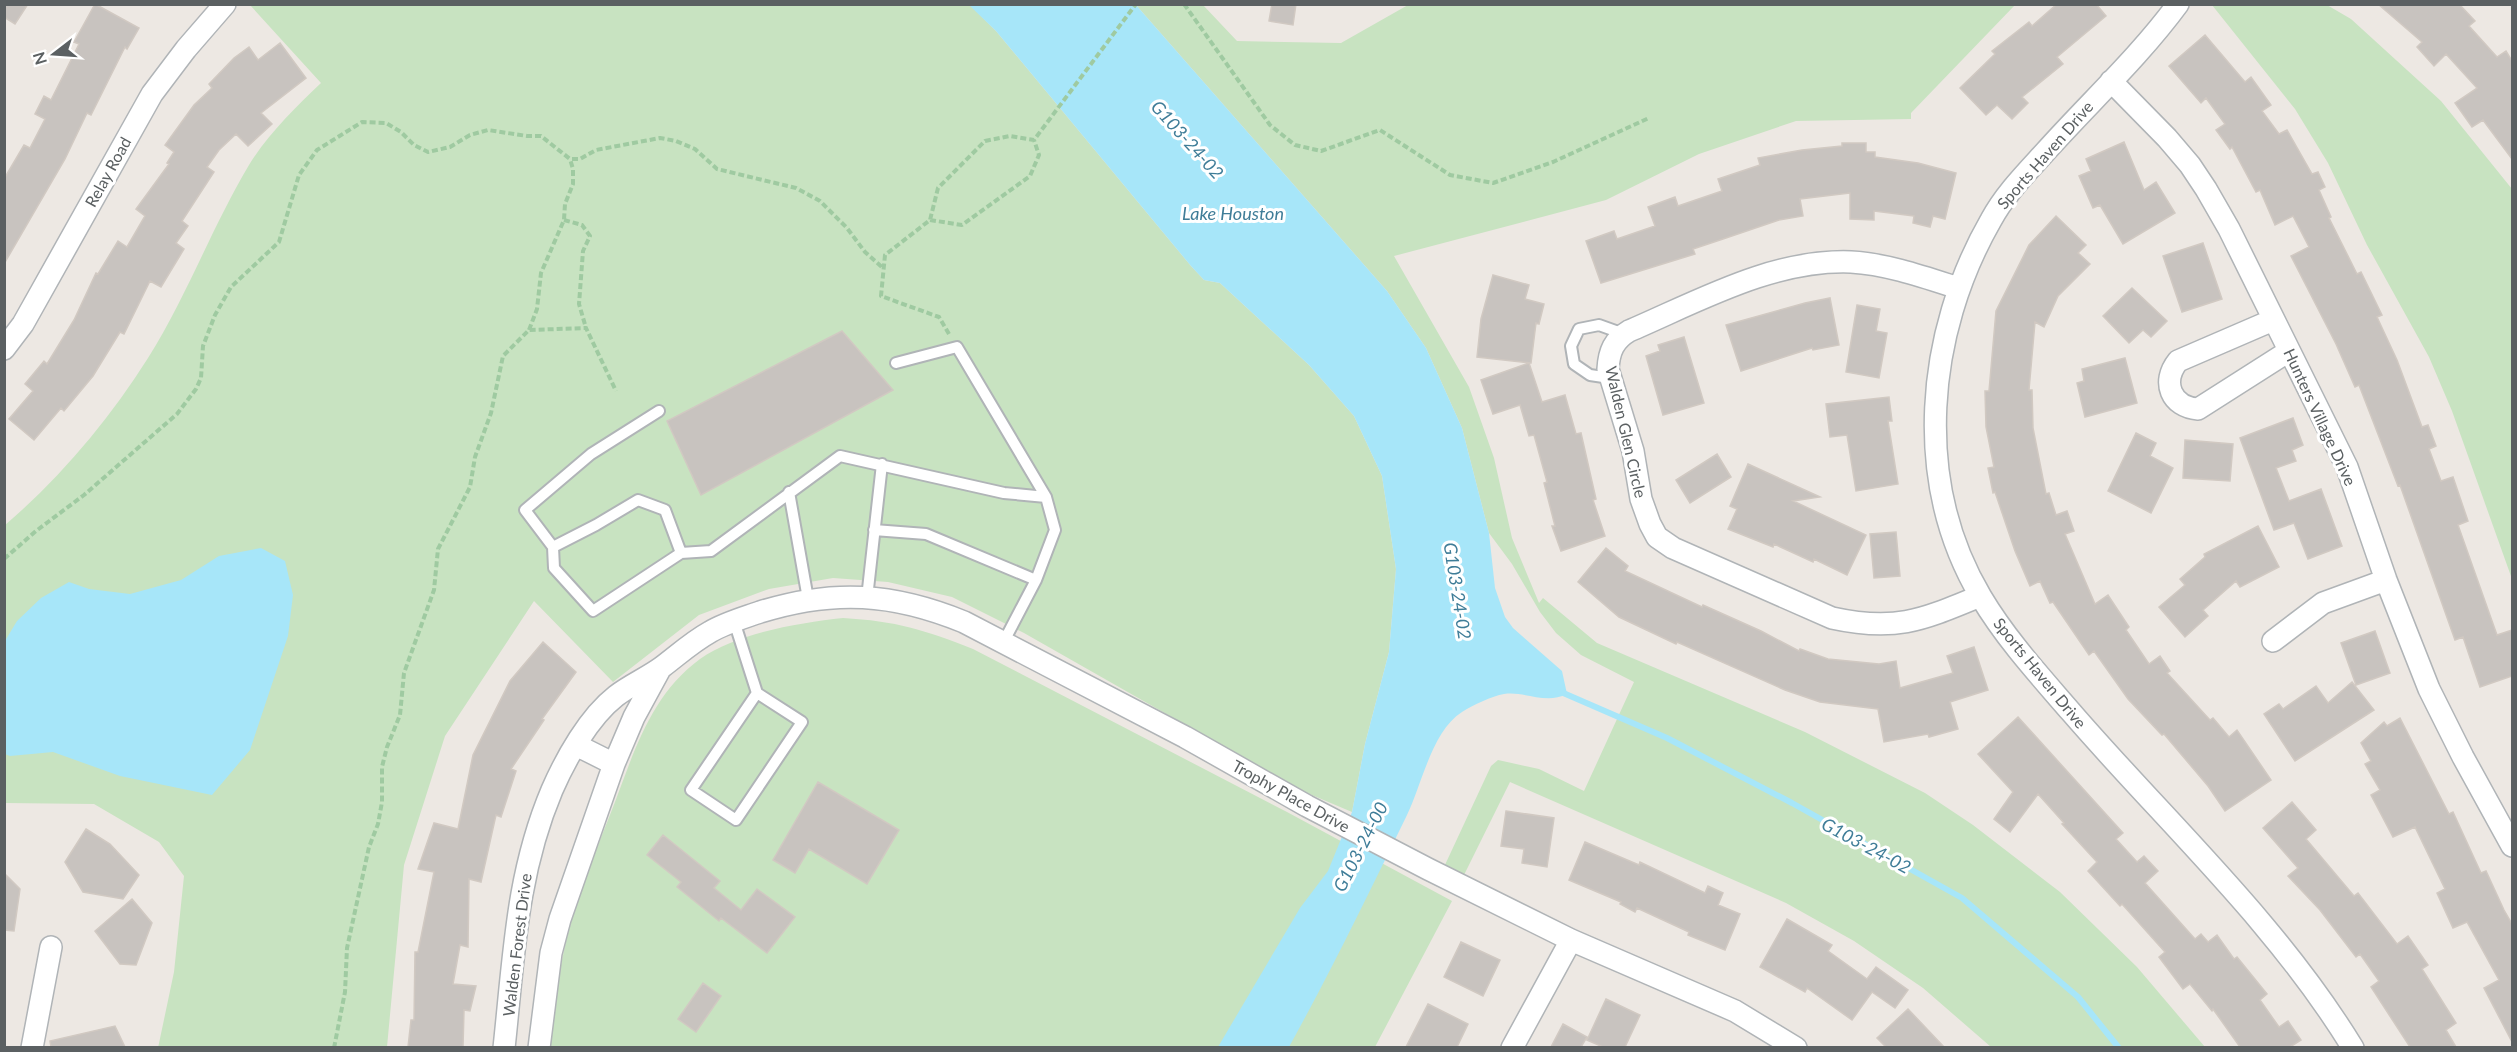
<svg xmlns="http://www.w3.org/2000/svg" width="2517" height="1052" viewBox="0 0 2517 1052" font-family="Lato,sans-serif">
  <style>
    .green { fill: #c8e3c1 }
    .water { fill: #a7e6f9 }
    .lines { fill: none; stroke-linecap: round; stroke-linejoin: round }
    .stream { stroke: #a7e6f9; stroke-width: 6 }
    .building { fill: #c8c3bf; stroke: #d1c9c2; stroke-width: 1.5 }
    .lane-casing { stroke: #b0b4b7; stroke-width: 14 }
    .street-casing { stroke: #b0b4b7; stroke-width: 24 }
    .path { stroke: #9fcaa1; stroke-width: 4; stroke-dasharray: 6 3; stroke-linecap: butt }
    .lane { stroke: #fff; stroke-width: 10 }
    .street { stroke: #fff; stroke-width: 21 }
    .labels { text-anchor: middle; stroke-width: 6; stroke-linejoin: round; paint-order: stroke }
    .street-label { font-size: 16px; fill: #5b6062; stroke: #fff }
    .water-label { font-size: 18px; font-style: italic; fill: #3f7d98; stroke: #fff }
  </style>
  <rect width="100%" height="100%" fill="#ede8e3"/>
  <path class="green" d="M969,4L996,31L1191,266L1204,280L1220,283L1309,365L1354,416L1382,476L1396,569L1389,652L1365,744L1352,812L1300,790L1024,633L952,597L888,582L833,578L769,589L699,615L613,682L534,601L445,736L404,865L387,1047L158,1048L174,972L184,876L159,842L94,804L5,803L4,526C60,478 109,420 148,358C187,296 212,227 249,165C268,134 295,108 321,83L250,5Z
    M1136,5H1203L1237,41L1341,43L1408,5H2015L1911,113V119L1796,121L1699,154L1606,200L1394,256L1469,387L1494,458L1512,538L1539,603L1543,598L1597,643L1805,732L1925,793L1973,825L2060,892L2137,967L2205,1047H1991L1923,988L1854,941L1786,903L1510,782L1463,877L1444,867L1491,766L1498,760L1539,769L1584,791L1634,682L1581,655L1556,633L1540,612L1512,564L1489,533L1462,428L1426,348L1387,291Z
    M2212,5H2327L2351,19L2441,101L2512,189V579L2452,411L2429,357L2367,245L2328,163L2295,109Z
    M843,618C896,621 925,630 973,649L1287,812L1452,901L1375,1047L549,1048C554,1007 559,966 570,926C582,884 599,843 615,802C635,749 652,694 700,659C737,633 798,623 843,618Z"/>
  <path class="water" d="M969,5H1136L1387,291L1426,348L1462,428L1489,533L1495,588L1505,617L1513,628L1562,671L1567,694C1545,705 1526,691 1504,694C1492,696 1473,705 1462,712C1432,731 1422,784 1407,815C1369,893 1331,971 1289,1047H1218L1300,908L1328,871L1352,812L1365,744L1389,652L1396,569L1382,476L1354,416L1309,365L1220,283L1204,280L1191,266L996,31Z
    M261,548L285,561L293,595L288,636L250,750L212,795L120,776L53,752L10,756L5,754V641L17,621L41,598L69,582L89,589L130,594L181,580L219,556Z"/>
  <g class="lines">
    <path class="stream" d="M1561,692L1667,738L1792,803L1962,898L2078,997L2119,1048"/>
  </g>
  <path class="building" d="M4,4H28L15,24L4,17Z
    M95,4L139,28L127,49L125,47L91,115L87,113L65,159L4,264V179L24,145L30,148L45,119L35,114L44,96L51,100L79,44L74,42Z
    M1272,4H1296L1293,25L1269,21Z
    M2057,4H2096L2106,16L2057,57L2063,64L2022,97L2028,103L2012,119L1997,105L1986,115L1960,88L1995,54L1992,51L2029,22L2032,26Z
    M2378,4H2459L2475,21L2469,26L2497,57L2506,51L2512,61V159L2483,120L2472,127L2455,103L2477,88L2446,54L2434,66L2417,47L2422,42Z
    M2205,35L2245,82L2251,77L2271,105L2262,111L2279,134L2287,130L2312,174L2318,172L2325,187L2319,190L2331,217L2329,218L2357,274L2361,272L2382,315L2377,317L2397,360L2422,427L2428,425L2436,446L2429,449L2441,481L2453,477L2468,521L2458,525L2497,635L2512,630V676L2480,687L2463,637L2455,640L2400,485L2398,486L2359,385L2355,387L2336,344L2291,256L2309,247L2293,216L2275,225L2260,190L2256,192L2232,147L2230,149L2216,130L2225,124L2206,98L2201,103L2169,66Z
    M280,43L306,78L261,113L272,124L248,146L236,134L219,150L207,167L214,172L182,221L188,226L176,243L184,249L161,287L150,281L124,334L120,332L93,376L64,411L61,408L34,440L9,419L33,391L25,384L44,361L47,364L74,320L96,273L98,274L118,241L127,247L145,216L136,209L169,164L167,163L174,152L165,145L194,105L212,88L209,84L234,58L249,47L258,60Z
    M2124,142L2144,190L2156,182L2175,213L2123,244L2100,205L2093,208L2079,176L2091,171L2086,159Z
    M1842,143H1866V152H1875V157L1918,163L1956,173L1945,219L1933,216L1930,227L1913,223L1914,216L1874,211V220L1850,219V193L1800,199L1803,216L1779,220L1723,239L1693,249L1695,254L1601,283L1586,241L1614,231L1617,239L1655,226L1648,207L1675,197L1678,206L1722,191L1718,179L1760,165L1758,158L1802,150L1842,146Z
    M2056,216L2086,245L2078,253L2090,264L2058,296L2044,327L2035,322L2029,390H2032L2033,428L2046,494L2049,493L2056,515L2067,511L2074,531L2065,534L2095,604L2108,595L2129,627L2126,630L2149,664L2160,656L2170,671L2167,673L2210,720L2213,718L2229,737L2237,730L2271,780L2225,811L2208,786L2164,734L2162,735L2128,699L2094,651L2089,655L2053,602L2050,603L2040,581L2030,586L2015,551L1995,492L1993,493L1988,468L1994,467L1986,427L1985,391H1989L1996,311L2029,245Z
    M2203,243L2222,299L2182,312L2163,256Z
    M1493,275L1529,285L1525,299L1544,304L1539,324L1536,323L1531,363L1477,357L1481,319Z
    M2132,288L2167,321L2151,337L2143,330L2129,343L2103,316Z
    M1830,298L1839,345L1813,350L1812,348L1741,371L1726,325L1805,303Z
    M1857,305L1880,309L1876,331L1887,333L1879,378L1846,372Z
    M842,331L893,390L701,495L667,421Z
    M1684,337L1704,403L1663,415L1646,356L1660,351L1658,345Z
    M2125,358L2137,403L2085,417L2077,383L2084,381L2082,369Z
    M1529,363L1542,402L1565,395L1576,434L1581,433L1596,499L1593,500L1605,536L1561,551L1552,526H1555L1544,483L1547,482L1534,435L1529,436L1520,405L1493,414L1481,380Z
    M1889,397L1892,421H1888L1898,484L1856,491L1847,435L1830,437L1826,404Z
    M2293,418L2303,445L2292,450L2296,461L2276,468L2289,501L2321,489L2342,546L2308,559L2294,523L2274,530L2240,438Z
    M2136,433L2156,443L2150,456L2173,468L2151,513L2108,491Z
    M2185,440L2233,444L2230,481L2183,478Z
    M1717,454L1731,477L1690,503L1676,480Z
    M1748,464L1820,497L1793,501L1866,535L1847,575L1814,559L1813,562L1774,544L1773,547L1728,529L1737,509L1730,506Z
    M2258,526L2279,567L2240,587L2236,581L2203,610L2208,616L2185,637L2159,607L2185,585L2180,579L2205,557L2204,554Z
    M1896,532L1900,576L1874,578L1870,534Z
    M1606,548L1628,566L1625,571L1702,607L1703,605L1761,631L1799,651L1800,649L1828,659L1879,664L1896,661L1900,688L1953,673L1947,656L1974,647L1988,690L1950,702L1958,729L1929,737L1928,734L1884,742L1878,709L1820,702L1785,690L1677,642L1676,644L1619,617L1578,582Z
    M2375,631L2390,673L2356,685L2341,643Z
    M543,642L576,672L542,719L544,720L511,769L516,771L501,817L496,815L481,882L469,879L468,947L460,945L453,984L476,986L470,1011L464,1010L463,1047H408L411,1020H414L415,952H418L434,872L418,869L434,823L458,829L473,755L510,681Z
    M2352,682L2374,710L2295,761L2264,714L2279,704L2283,709L2316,686L2328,703Z
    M2018,717L2123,833L2116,839L2137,862L2144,856L2158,871L2145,883L2195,939L2201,934L2208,942L2217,935L2234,959L2237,957L2267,994L2260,1000L2279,1027L2288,1021L2301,1040L2290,1047H2240L2213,1009L2212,1011L2190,984L2183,989L2159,957L2165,952L2122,904L2120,906L2088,871L2097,862L2062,824L2064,823L2038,794L2010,832L1994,819L2013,792L1978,754Z
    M2400,718L2449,814L2453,812L2481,873L2486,871L2504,910L2512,924V1042L2484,988L2499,980L2467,922L2453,928L2437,893L2445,889L2415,827L2393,837L2371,795L2380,790L2365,764L2371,761L2361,743L2384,722L2387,726Z
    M818,782L899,830L867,884L809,849L795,873L773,860Z
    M2292,802L2316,830L2306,839L2354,896L2358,893L2397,944L2408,936L2428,965L2422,969L2456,1023L2446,1030L2456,1047H2410L2371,987L2379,981L2360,954L2356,957L2320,910L2288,876L2298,868L2263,828Z
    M1506,811L1554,818L1547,867L1522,863L1524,849L1501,846Z
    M86,829L110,844L139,875L123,899L83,892L65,862Z
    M663,835L720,881L714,888L741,910L757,889L795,917L767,953L721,918L719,921L677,887L681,882L647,855Z
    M1585,842L1639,865L1640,862L1705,893L1708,886L1723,893L1718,905L1740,914L1725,950L1688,935L1689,932L1637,908L1635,912L1620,904L1621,902L1569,880Z
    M4,873L20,889L14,931L4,930Z
    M132,899L152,923L136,965L120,964L95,931Z
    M1787,919L1832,945L1828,951L1867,979L1876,967L1908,990L1895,1008L1872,992L1852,1020L1807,988L1805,992L1760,967Z
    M1461,942L1500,960L1483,996L1444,977Z
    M703,983L721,996L696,1032L678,1019Z
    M1606,999L1640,1015L1625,1047H1603L1587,1040Z
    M1428,1004L1468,1024L1457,1047H1406Z
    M1908,1009L1944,1047H1886L1877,1038Z
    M1563,1024L1587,1037L1581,1047H1551Z
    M115,1026L125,1047H51L50,1041Z"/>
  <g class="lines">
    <g class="lane-casing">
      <path id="lane" d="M896,363L957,347L1046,497L1055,530L1036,580L1003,643
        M1610,378L1590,375L1574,364L1571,346L1579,329L1599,325L1624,334
        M659,411L591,454L525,510L553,547L554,568L593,611L681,553L711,551L840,456L1004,493L1046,497
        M789,492L808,599
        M874,530L926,534L1036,580
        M553,547L596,525L638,500L665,510L681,553
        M867,598L882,464
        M734,621L757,693L691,790L736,820L802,722L757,693"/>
    </g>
    <g class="street-casing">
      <path id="street" d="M2178,4C2139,57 2090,102 2046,151C2026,173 2005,194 1991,220C1926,333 1912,481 1981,597C2006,639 2039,675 2071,712C2166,822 2276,922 2353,1048
        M2111,81L2167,138L2190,165L2206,189L2229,229L2347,467L2386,580L2429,689L2463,757L2512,846
        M1958,288C1924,277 1887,264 1851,262C1773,259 1699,301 1629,331C1614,340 1609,351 1608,369L1633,451L1641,499L1650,524L1657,537L1673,548L1832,618C1896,632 1922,620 1980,596
        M2273,320L2178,361C2161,382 2171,407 2198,409L2289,351
        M4,349L23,324L152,94L186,49L225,4
        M2273,641L2323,603L2386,580
        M576,745L614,764
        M32,1048L51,947
        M504,1048C514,957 516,875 552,790C566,758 589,717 616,696C630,685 647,678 662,667C678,655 692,642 710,632C725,623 743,618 760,612C834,589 893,593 964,622L1185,737L1307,806L1428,869L1571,940L1735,1011L1796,1048
        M539,1048L551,953L560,919L614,764L634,717L659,671
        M1512,1048L1571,940"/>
    </g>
    <path class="path" d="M1184,4L1270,125L1295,145L1321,151L1380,130L1450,175L1493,183L1553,162L1649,118
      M564,220L582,225L590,236L583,251L579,304L586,328
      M930,220L962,225L1030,176L1039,155L1034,140
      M529,330L537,309L541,273L564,220L565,204L573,184V169L570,159
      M949,334L939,317L881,296L885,255L930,220L938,188L985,141L1010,136L1034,140L1136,4
      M4,559L36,531L84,495L177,414L196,389L201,378L203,346L215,315L231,287L279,242L299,175L317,150L362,122L386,123L401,132L414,145L428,152L450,147L470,135L488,130L527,136H541L570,159H580L596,150L660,138L676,141L695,149L717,169L796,188L820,201L847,228L865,252L883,268
      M334,1048L345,992L347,948L369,847L378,824L382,802V767L387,747L400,715L404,673L434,590L438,549L470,487L475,457L491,413L503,356L529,330L586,328L616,391"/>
    <use href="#lane" class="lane"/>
    <use href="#street" class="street"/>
  </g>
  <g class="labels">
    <g class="street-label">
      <text transform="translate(2045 155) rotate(-49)" y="6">Sports Haven Drive</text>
      <text transform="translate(108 172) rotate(-61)" y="6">Relay Road</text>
      <text transform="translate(2320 417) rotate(65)" y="6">Hunters Village Drive</text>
      <text transform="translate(1626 432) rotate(77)" y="6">Walden Glen Circle</text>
      <text transform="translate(2040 673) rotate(51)" y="6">Sports Haven Drive</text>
      <text transform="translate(1291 796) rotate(29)" y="6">Trophy Place Drive</text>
      <text transform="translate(517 945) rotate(-83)" y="6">Walden Forest Drive</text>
    </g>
    <g class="water-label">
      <text transform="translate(1187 140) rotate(48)" y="6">G103-24-02</text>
      <text x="1233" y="220">Lake Houston</text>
      <text transform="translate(1457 591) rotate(81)" y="6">G103-24-02</text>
      <text transform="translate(1866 846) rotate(28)" y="6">G103-24-02</text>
      <text transform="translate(1361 847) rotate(-63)" y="6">G103-24-00</text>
    </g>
  </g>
  <rect width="2517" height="1052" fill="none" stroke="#5b6062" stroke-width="12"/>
  <g transform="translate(54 54) rotate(253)" stroke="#ffffff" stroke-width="4.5" paint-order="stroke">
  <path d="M0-4.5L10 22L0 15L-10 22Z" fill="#5b6062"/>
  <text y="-9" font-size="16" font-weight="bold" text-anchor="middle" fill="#5b6062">N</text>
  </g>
</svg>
